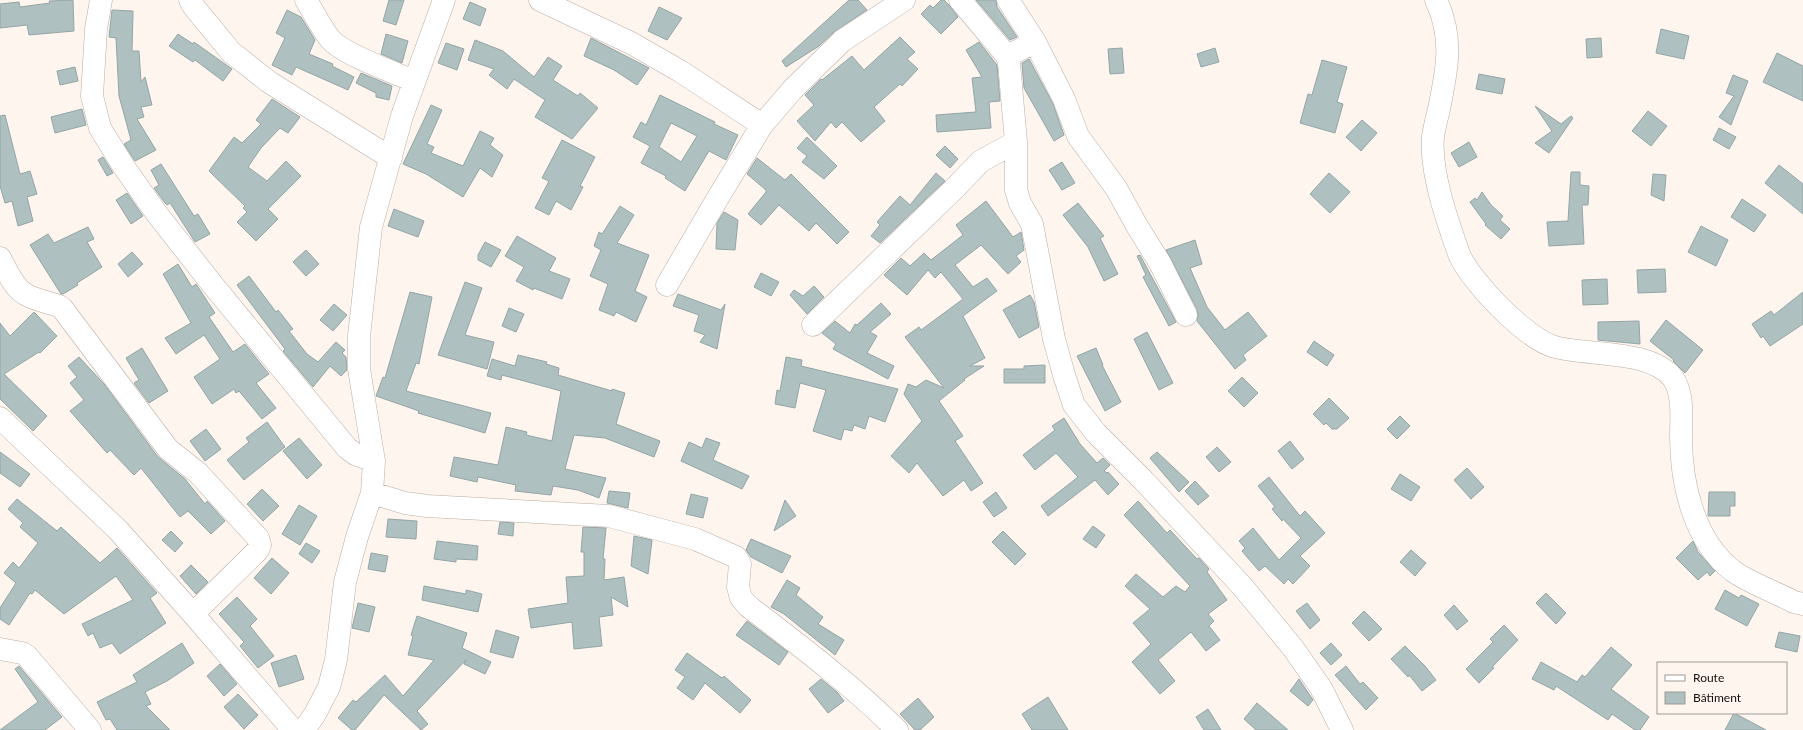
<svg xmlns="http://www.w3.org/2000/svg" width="1803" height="730" viewBox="0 0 1803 730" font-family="Lato,sans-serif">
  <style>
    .building { fill: #aec0c0; stroke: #93a5a5; fill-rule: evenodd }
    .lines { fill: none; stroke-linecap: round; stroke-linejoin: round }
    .minor-casing { stroke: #bbada4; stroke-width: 23 }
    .minor { stroke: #fff; stroke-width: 22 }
  </style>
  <rect width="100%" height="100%" fill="#fef5ef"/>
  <path class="building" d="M73,0L74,31L29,35L27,25L0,28V4L19,2L20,7L50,3L49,1Z
    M389,0H404L396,25L383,21Z
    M849,0H858L867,10L835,31L819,46L786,67L782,61Z
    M941,0H944L949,5L958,17L941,34L921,14L930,5L933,8Z
    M976,0H996L997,7L1017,37L1010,40Z
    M470,2L486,9L480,26L463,19Z
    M659,7L682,18L667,40L648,31Z
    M112,10L133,11L132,51H139L141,82L145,77L152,105L141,107L144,117L137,119L156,150L135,161L124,144L131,140L119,96L116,38L109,37Z
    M287,10L301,17L315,40L309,54L333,64L332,66L354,77L348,90L296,67L292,75L272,65L285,38L276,33Z
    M1661,29L1689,36L1684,59L1656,53Z
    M178,34L193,44L194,42L232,69L223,81L195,60L193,62L169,46Z
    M386,34L408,41L402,63L381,54Z
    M900,37L915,52L907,59L918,69L902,86L900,84L874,107L885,121L861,142L842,122L836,128L831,122L815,141L797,121L814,105L805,95L821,79L822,80L852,56L864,70Z
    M591,38L649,68L637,85L614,70L584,56Z
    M1601,38L1602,57L1587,58L1586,39Z
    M475,40L503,51L534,77L548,57L562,66L553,80L578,96L580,93L598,108L572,139L535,117L545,100L514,79L507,89L489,75L494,69L468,60Z
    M979,42L997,65L1000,101L989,102L991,128L937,132L936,115L976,112L972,78L982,77L966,50Z
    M446,43L464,49L457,70L438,63Z
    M1122,48L1124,73L1110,74L1108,49Z
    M1215,48L1219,62L1201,67L1197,54Z
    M1777,53L1803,66V101L1763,82Z
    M1029,59L1053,104L1064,135L1054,141L1024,88L1022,63Z
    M1322,60L1347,67L1337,102L1343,104L1335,133L1300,123L1308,94L1312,95Z
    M75,67L78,81L60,85L57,71Z
    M361,73L392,86L389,100L376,97V93L356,83Z
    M1479,74L1505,79L1502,94L1476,89Z
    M1733,75L1748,81L1731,125L1719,117L1734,96L1726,93Z
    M660,95L715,122L714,124L738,135L726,160L709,151L685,191L665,178L666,176L641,163L650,146L633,137L641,122L646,125ZM671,123L697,136L681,162L659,147Z
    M272,99L300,117L288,133L280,128L261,148L248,167L267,181L286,161L301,176L268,209L278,219L256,241L237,222L247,212L243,208L245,206L209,171L234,137L242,143L261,124L256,120Z
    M431,105L442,110L427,144L434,147L431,153L463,166L480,131L494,138L490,145L503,155L492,177L480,168L463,197L426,174L403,164Z
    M1535,106L1561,124L1571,116L1573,118L1549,153L1535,143L1552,131Z
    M82,109L86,125L55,133L51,117Z
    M1648,111L1667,126L1651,146L1632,131Z
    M5,115L20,174L30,171L37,194L27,197L33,221L18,226L12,201L5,203L0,186V116Z
    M1362,120L1377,133L1361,151L1346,137Z
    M1719,128L1736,137L1729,149L1713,140Z
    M807,137L837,166L824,179L802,162L807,156L797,148Z
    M562,140L595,157L580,186L583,187L571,210L556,201L549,215L535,208L549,181L542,178Z
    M1469,142L1477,157L1459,167L1451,153Z
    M945,146L958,159L950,168L936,155Z
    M103,157L113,173L107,176L98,160Z
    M757,158L785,180L791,174L849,232L837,244L816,223L809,231L779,205L761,225L748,214L766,192V190L747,174Z
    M1062,162L1075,183L1062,190L1049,170Z
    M161,164L194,216L198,214L210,234L195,242L170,203L167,205L165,203L154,188L159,185L151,170Z
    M1779,165L1803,184V214L1765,183Z
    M1571,172H1580V185L1589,186L1588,205H1582L1584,244L1549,246L1547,222L1568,221Z
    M936,173L945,181L880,243L871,236L880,225L877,222L900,196L910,205Z
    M1329,173L1350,192L1330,213L1310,194Z
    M1653,174L1666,175L1664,201L1651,195Z
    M1482,192L1491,205L1503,216L1500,220L1510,229L1501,239L1485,225L1486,224L1470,202L1475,198L1477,200Z
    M127,193L143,216L131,224L116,200Z
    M1742,199L1766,215L1754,232L1731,217Z
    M986,201L1013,237L1021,232L1024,250L1016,256L1021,262L1008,274L981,245L955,265L973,287L987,278L997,291L963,316L985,358L970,366H984L964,379L965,380L939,401L963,436L955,441L983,483L971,491L964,480L943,496L917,463L909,473L891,456L922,421L904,394L908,384L916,387L926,380L944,388L905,337L919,327L921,330L963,299L941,272L935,278L928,270L907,295L884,275L901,258L910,266L924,253L931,260L963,235L956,225Z
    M1078,203L1104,236L1100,238L1118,274L1104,281L1088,247L1063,215Z
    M620,206L634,215L617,243L649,255L635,291L647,297L636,322L616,312L614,316L599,310L608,284L590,276L601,250L594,246L599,232L602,234Z
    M394,209L424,221L418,237L388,226Z
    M724,212L738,220L735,250L716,249L717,223Z
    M1701,226L1728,240L1716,266L1688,252Z
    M88,227L94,239L87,242L102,267L77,283L78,285L63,294H61L30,245L48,234L54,243Z
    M517,236L556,258L549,271L570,279L562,299L534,288L533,290L516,281L524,267L505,256Z
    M1195,240L1202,264L1190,268L1207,307L1225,330L1248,312L1267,336L1243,355L1246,360L1235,369L1197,321L1198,315L1197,309L1166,250Z
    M485,242L501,250L491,267L478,260V255Z
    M306,250L319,264L306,276L293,262Z
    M132,252L143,264L128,277L118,264Z
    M1140,255L1176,322L1169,326L1143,277L1146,275L1137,256Z
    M178,264L192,287L196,284L215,313L209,317L233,352L245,344L269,374L256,383L276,408L262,419L239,391L236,393L234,389L212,404L194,377L220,359L204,335L176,354L165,338L191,323L163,274Z
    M1665,269L1666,292L1638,293L1637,270Z
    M761,273L779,282L771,296L754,287Z
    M249,276L276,312L278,310L293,329L289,331L307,354L318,362L336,342L345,350L342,353L346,357L347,370L341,376L330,366L313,387L283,351L285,349L237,285Z
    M1607,279L1608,304L1583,305L1582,280Z
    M465,282L482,288L465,335L494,342L487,369L438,355Z
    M814,286L824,297L807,314L790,295L794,290L803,296Z
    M410,292L432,297L419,364L416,363L406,391L491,413L485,433L418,413L419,411L376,396L383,377L385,378Z
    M1803,292V324L1770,346L1763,336L1761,338L1752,324L1771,311L1774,315Z
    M678,294L721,310L725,304L717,349L700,342L705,335L694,331L699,315L673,306Z
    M1030,295L1034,302L1039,327L1019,338L1003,310Z
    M881,303L891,314L870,332L877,336L867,353L894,366L888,379L833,349L836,344L822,333L835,321L850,333L855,324L857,325Z
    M334,304L347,315L333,331L320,320Z
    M509,308L524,314L516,332L502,326Z
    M34,312L57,336L40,353L39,352L4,374L47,416L33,431L0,399V323L10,336Z
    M1666,320L1703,350L1685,373L1673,361L1674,360L1650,341Z
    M1639,321L1640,344L1598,340V322Z
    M1147,332L1173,383L1159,390L1134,339Z
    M1314,341L1334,355L1327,366L1307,352Z
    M142,348L168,391L149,403L134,383L139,380L126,358Z
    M1096,348L1103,365H1102L1121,402L1105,411L1077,356Z
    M518,355L547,362L546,364L559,368L558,375L612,391V389L625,393L616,424L660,441L654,457L605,438L574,435L565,469L606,478L599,498L578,490L553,486L551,495L515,491L516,485L478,477L477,482L450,476L454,457L498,465L506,427L527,432L526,435L552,441L561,391L502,375L501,380L487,376L492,359L515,366Z
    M79,357L104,384L158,457L185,479L205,504L207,501L225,521L211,534L188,511L180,517L141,468L134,475L110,450L107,453L70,411L84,400L70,383L77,377L68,366Z
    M786,357L802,360L801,366L898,389L885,422L869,416L865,429L854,425L852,431L844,429L841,440L813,431L826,390L800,383L795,408L775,404L777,390L780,391Z
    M1045,365V383H1004V369H1024V366Z
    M1242,377L1258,393L1244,407L1228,391Z
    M1329,398L1349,418L1337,429H1332L1326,423L1324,425L1313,414Z
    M1400,416L1410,426L1397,439L1387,429Z
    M1064,418L1080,444L1097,463L1103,458L1110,465L1104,471L1107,473L1108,472L1119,484L1108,495L1095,480L1048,516L1041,506L1078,477L1056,453L1035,470L1023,455L1055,430L1052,426Z
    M267,422L285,447L244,480L227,460L249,442L246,438Z
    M206,429L221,449L205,461L190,441Z
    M299,438L322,465L307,479L283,451Z
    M706,438L720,443L713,460L749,476L742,489L681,461L689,442L702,448Z
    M1290,441L1304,459L1292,469L1278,451Z
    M1217,447L1231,462L1219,472L1206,457Z
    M0,452L30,474L20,487L0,473Z
    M1157,452L1189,482L1179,492L1150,458Z
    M1467,468L1484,487L1471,499L1454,480Z
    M1400,474L1420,487L1411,501L1391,489Z
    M1269,477L1300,516L1305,511L1325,533L1300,556L1310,566L1293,584L1288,579L1284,584L1265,566L1259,571L1242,551L1245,548L1239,541L1253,528L1279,560L1301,538L1283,519L1282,521L1272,509L1275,507L1258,486Z
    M1195,481L1209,496L1198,505L1185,491Z
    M262,489L279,506L263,521L247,504Z
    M609,491L630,493L628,508L607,503Z
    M996,492L1007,508L994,517L983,502Z
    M1709,492H1735V506H1730V516H1708Z
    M691,494L708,498L703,518L686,514Z
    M17,499L57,531L61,527L100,563L117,548L157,593L150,598L166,623L120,654L112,643L100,648L93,633L88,636L82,624L133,600L116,576L64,614L35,590L32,594L30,593L9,625L0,619V608L16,583L4,573L13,562L19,568L38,543L20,527L23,523L8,509Z
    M785,500L796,516L774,531Z
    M1138,501L1167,533L1170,530L1197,559L1199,558L1209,569L1207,572L1227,600L1208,614L1214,621L1209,626L1220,640L1206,651L1191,632L1158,660L1175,681L1160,694L1132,662L1151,644L1133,623L1150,609L1125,586L1136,574L1163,597L1176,586L1185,592L1190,586L1124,515Z
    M299,505L317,516L300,545L282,534Z
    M388,519L417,521L416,539L386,537Z
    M500,522L514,523L513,536L498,534Z
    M1093,526L1105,535L1096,548L1083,539Z
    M583,527L606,528L603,559H605L604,580L624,577L628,607L611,597L613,615L599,617L602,646L574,649L572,622L531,628L528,609L568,603L566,577L584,576V552H581Z
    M171,531L183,543L175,552L162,540Z
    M1003,531L1026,554L1015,565L992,542Z
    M634,536L652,540L648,574L631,566Z
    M751,539L791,556L782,573L751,557L746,550Z
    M437,541L478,546L477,560L456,559V562L434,559Z
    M1693,541L1698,552L1715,571L1710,576L1707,572L1698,580L1676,558Z
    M306,543L320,551L312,563L299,554Z
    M1411,550L1426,563L1415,576L1400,562Z
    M371,553L388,556L385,572L368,569Z
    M272,558L289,573L271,594L254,578Z
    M191,565L208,582L196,594L180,576Z
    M787,580L800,588L796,595L823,617L818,624L844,640L835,655L784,614L771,607Z
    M424,586L466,594V590L482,594L478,612L422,600Z
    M1725,590L1739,598L1741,595L1759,604L1747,626L1715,609Z
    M1546,593L1566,613L1556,624L1536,603Z
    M237,597L257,619L250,626L274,656L258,668L240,646L244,642L219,614Z
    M358,603L375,607L369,632L352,628Z
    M1307,603L1320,620L1310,629L1296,611Z
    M1454,605L1468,621L1457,630L1444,615Z
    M1364,611L1382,629L1369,641L1352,623Z
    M417,616L467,633L462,648L491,662L485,674L464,664L466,660L417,711L428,724L421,730L384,695L355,730H352L338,718L353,700L356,702L385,675L403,696L434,660L408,655L413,636L411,635Z
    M747,621L788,652L779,665L736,635Z
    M1504,625L1518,640L1492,667L1494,668L1479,683L1466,669L1493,642L1490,639Z
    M496,630L519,637L513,658L490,652Z
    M1779,632L1800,636L1797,652L1775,647Z
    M182,643L194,663L167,681L145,692L151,704L146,706L170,730H117L110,719L106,720L97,702L137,682L133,675Z
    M1331,643L1342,655L1331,665L1320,653Z
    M1405,646L1425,666L1436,680L1422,691L1409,675L1408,677L1391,659Z
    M1611,647L1632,665L1611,689L1649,717L1640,730H1635L1612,714L1608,720L1556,686L1554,690L1532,679L1541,662L1577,682L1582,675L1585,677Z
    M687,653L722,678L724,676L751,700L740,713L705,683L693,700L677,688L685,677L675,670Z
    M296,655L304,679L279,687L271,663Z
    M220,664L237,684L224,696L207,676Z
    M19,666L62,717L45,730H0L38,702L15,669Z
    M1346,666L1360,684L1363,682L1378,698L1366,710L1335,675Z
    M821,679L837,692L844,701L828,713L809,689Z
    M1299,679L1313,700L1308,706L1290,691Z
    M238,694L258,715L244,729L224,707Z
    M1048,697L1068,730H1032L1022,714Z
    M918,698L934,717L920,730H915L900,714Z
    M1257,703L1288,730H1256L1244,719Z
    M1208,709L1221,730H1204L1196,717Z
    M1734,713L1766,730H1725Z"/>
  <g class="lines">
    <g class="minor-casing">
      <path id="minor" d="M101,0L96,29L92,96L100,128L124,167L157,214L212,284L347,448L355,454L374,461
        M190,0L194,7L231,52L269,82L391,158
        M306,0C314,13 321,28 331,40C345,55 393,72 414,81
        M540,0L631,43L680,71L762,125
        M960,0L1007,56
        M1008,0L1035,42L1064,99L1078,136L1116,188L1137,226L1160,263L1186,315
        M1436,0C1454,38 1447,70 1439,109C1437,118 1434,128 1433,137C1430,172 1447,220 1459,254C1470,281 1526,339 1555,347C1588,356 1650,349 1673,378C1684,394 1681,419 1681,437C1681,484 1694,541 1733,571C1748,582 1777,593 1794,602L1803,604
        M1016,142V190L1020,203L1032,224L1054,339L1064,375L1074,405L1096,433L1144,481L1242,586L1293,648L1321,688L1342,730
        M0,258C6,269 13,287 25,294C35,300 48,302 59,306L62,308L168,449L198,473L258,538L260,545L258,550L193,614
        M667,285L716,201L762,125L793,89L842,41L904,0
        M813,325L953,190L981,161L1016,142L1009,63L1007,56L1035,42
        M0,418L118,530L193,614L293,730
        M372,493L405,503L427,506L609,516L695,539L736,557L740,564L738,587L741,598L748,606C799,645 851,684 897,730
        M0,649L22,653L27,656L90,730
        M304,730L315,714L329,687L336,660L345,582L357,537L372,493L374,461L359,369V336L371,227L402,116L444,0"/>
    </g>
    <use href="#minor" class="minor"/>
  </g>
  <rect x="1657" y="662" width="130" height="52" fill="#fef5ef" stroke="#a09994"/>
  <rect x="1665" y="675" width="20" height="6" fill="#ffffff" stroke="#a09994"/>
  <text x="1693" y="682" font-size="12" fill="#130e0b">Route</text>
  <rect x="1665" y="692" width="20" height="12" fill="#aec0c0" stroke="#a09994"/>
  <text x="1693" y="702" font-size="12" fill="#130e0b">Bâtiment</text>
</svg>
